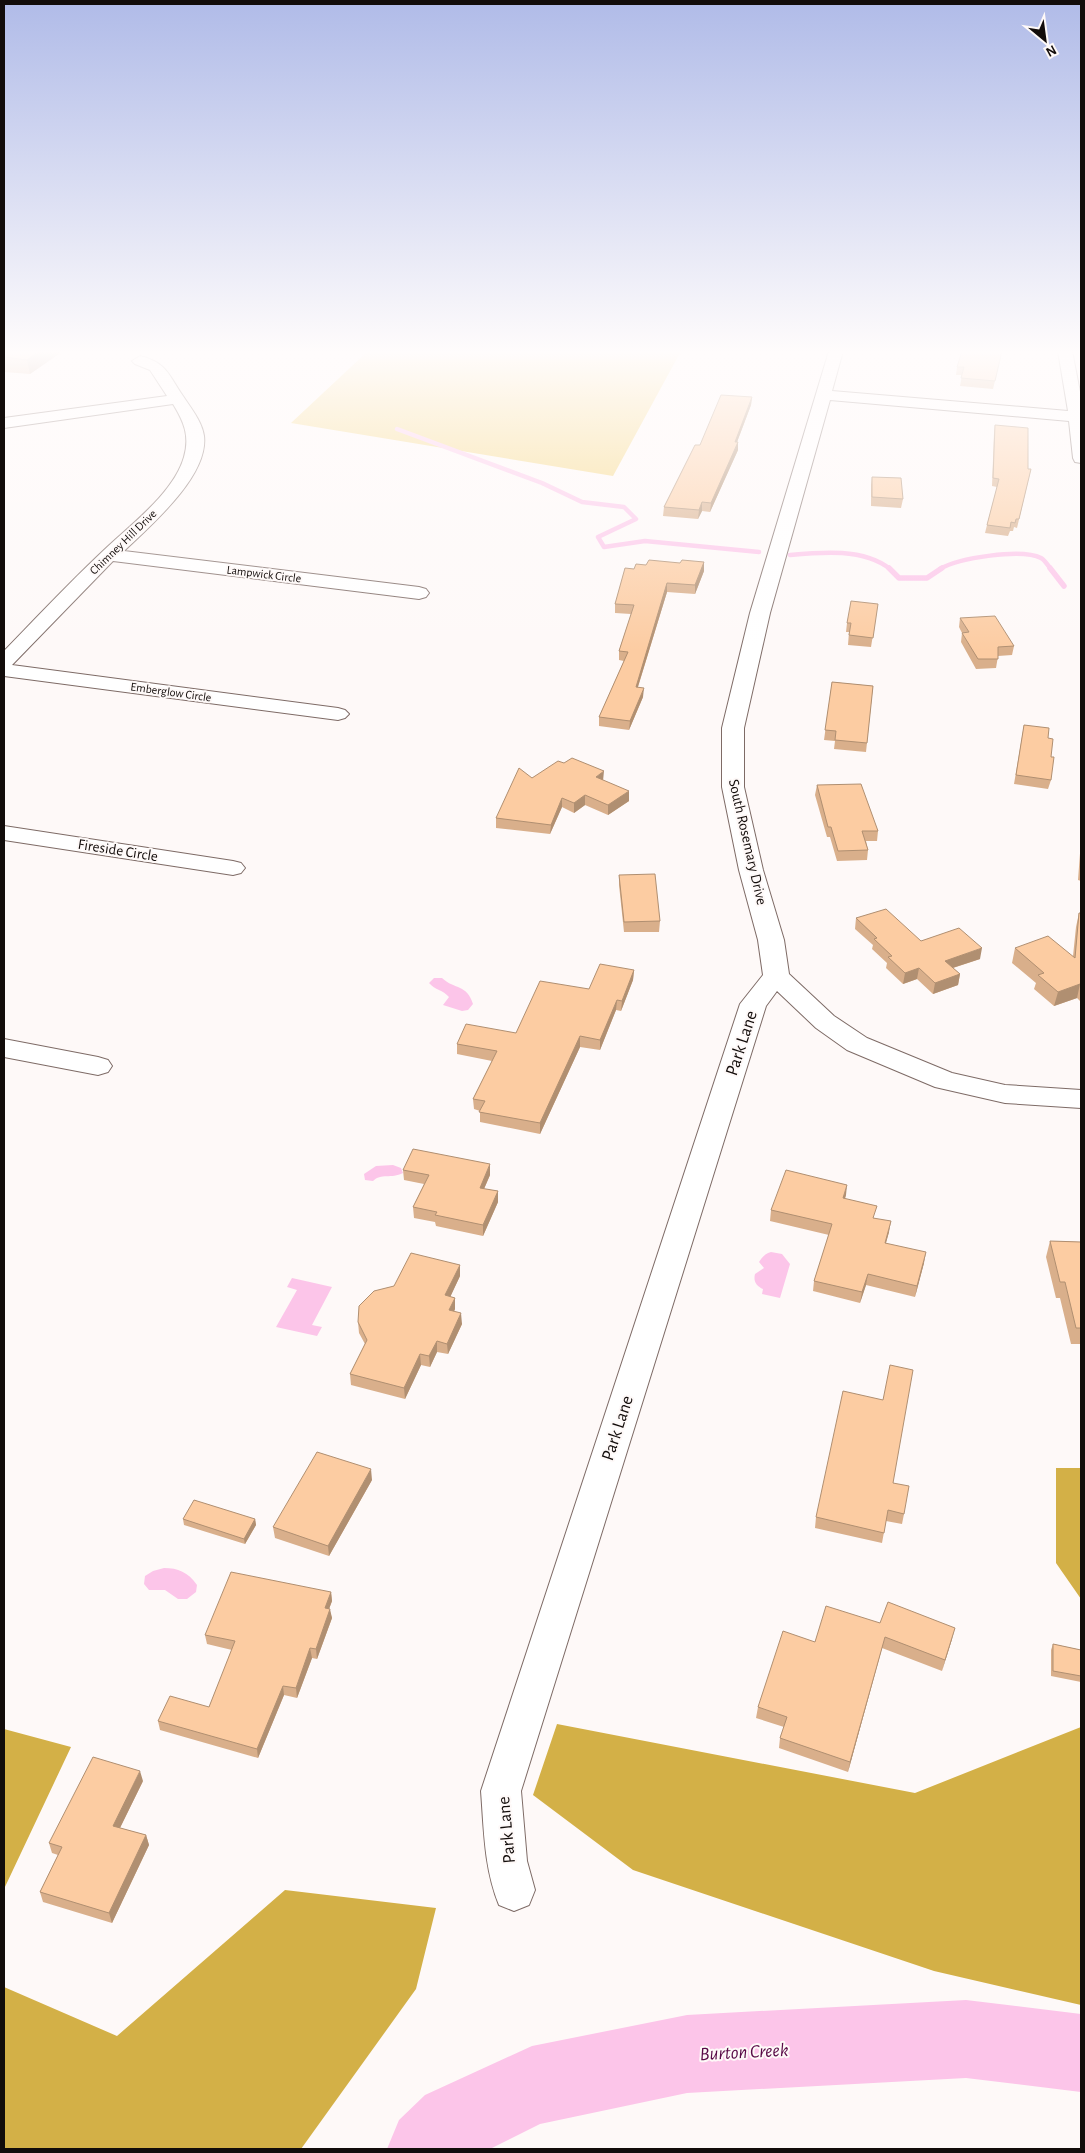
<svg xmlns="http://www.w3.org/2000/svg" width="1085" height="2153" viewBox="0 0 1085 2153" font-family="'Alegreya Sans',sans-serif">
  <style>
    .green { fill: #f5d67f }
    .forest { fill: #d3b047 }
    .water { fill: #fcc5e9 }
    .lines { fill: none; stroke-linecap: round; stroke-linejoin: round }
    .stream-far1 { stroke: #fcc5e9; stroke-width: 4.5 }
    .stream { stroke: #fcc5e9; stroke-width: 5.5 }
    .river { fill: #fcc5e9; fill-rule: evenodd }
    .minor-casing { stroke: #7e6b66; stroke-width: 2 }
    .minor { fill: #fff; fill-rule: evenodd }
    .wall { fill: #d9af8b }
    .shaded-wall { fill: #b08f71 }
    .building { fill: #fccca2; stroke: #b08f71 }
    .labels { text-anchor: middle; stroke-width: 4; stroke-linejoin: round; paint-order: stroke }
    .far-street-label { font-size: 12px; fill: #120c0a; stroke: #fef9f8 }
    .street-label { font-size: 15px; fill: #120c0a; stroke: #fef9f8 }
    .near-street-label { font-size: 18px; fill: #120c0a; stroke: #fef9f8 }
    .near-water-label { font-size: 19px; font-style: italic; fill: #580946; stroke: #fef9f8 }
  </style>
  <rect width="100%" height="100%" fill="#fef9f8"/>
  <path class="green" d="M368,351H681L613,476L291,423Z"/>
  <path class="forest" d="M1056,1468H1081V1599L1056,1563Z
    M557,1724L915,1793L1081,1727V2005L934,1971L633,1870L533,1795Z
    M4,1729L71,1747L4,1889Z
    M285,1890L436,1908L416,1989L301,2149H4V1987L117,2036Z"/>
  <path class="water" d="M434,978H442C455,990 467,984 473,1004L468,1010L462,1011L443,1005L449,997C443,990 435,990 429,983Z
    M393,1165L401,1168L403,1173C391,1179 381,1173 373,1181L365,1180L364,1174L376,1166Z
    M771,1252L782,1254L790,1264L780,1298L762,1294L763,1289C757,1286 753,1282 755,1274L764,1268L759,1262C763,1256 765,1254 771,1252Z
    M292,1278L332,1287L312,1325L322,1327L317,1336L276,1327L297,1290L287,1287Z
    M164,1568C178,1568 188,1572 197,1585L196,1592L187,1599H178L165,1590H149L144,1584L145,1576L153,1571Z"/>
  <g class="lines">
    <path class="stream-far1" d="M397,429L542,483L582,502L624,507L636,519L598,537L604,547L645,541L759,552
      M790,555C821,552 864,548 890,569
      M940,569C958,558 1022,548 1041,558C1045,560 1048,566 1051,569"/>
    <path class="stream" d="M889,568L899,578H927L942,568
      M1050,568L1064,586"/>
    <path class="river" d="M966,2000L1081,2014V2092L966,2078L687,2093L540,2124L490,2149H387L399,2120L425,2095L532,2046L687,2015Z"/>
    <g class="minor-casing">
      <path id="minor" d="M829,351H843L832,391L1068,411L1058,351H1072L1081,397V463L1075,462L1073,458L1069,421L830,400L770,613L744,728V787L763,870L784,940L789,974L834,1016L867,1038L952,1073L1005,1085L1081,1090V1108L1005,1103L935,1087L847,1050L816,1028L777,991L766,1006L521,1791L527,1861L535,1890L529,1905L514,1911L499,1905C484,1868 484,1830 481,1791L740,1004L763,975L758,940L739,870L722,787V728L750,613Z
        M140,356C167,363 168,374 183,396C190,407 202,421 204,436C209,476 150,526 124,551L419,587L426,589L429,593L426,597L419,599L113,561L12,665L338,708L345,710L349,714L345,718L338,720L4,676V651C37,617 69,583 103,551C129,526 174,493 184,457C190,436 184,422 173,404L4,428V418L167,396L150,370L135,364L132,361Z
        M4,826L233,861L241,863L245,868L241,873L233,875L4,840Z
        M4,1039L98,1057L108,1060L112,1066L108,1072L98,1075L4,1057Z"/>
    </g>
    <use href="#minor" class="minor"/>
  </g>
  <path class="wall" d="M4,351H63L30,374L4,372Z
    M962,351H1002L993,389L960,386L962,375H956L957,367Z
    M752,397L751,405L737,442H738V450L710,512L702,511L698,519L663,516L664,507L700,445Z
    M995,425L1028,469H1031L1017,528L1014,527L1013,531H1010L1008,536L985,533L987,525L997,487L992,486L994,433Z
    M872,477L903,499L901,508L871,506V485Z
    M704,562V571L695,594L667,592L638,687L643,697L629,730L599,726V717L624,661L619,660V651L631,614L615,613V604L634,569L646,565Z
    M878,604L871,647L848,645L849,632H846L847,623Z
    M960,618L1014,646L1012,655L998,656L996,668L976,669L961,642L962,633L959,627Z
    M832,682L873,686L866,752L834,749L835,741L824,740Z
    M1024,725L1048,738L1051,757V780L1048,789L1014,784Z
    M564,763L603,780L629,801L608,815L585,805L574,813L562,807L550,834L496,828V818L532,778Z
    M817,785L878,831L877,841H866L868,850L867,860L837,861L830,837H827L815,795Z
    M1081,840V881L1078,880Z
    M619,875L660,921L659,932H624L619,885Z
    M1079,913H1081V1002L1077,998L1054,1006L1034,989L1036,983L1012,963L1015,948L1073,956L1076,927Z
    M856,918L921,941L980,959L953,968L960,974L958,985L933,994L917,979L903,984L886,968L887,963L872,949L873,945L855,929Z
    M634,970L633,980L621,1011L616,1010L600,1050L580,1047L540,1134L480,1122V1111L474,1109L473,1099L492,1061L457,1054V1044L516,1033L589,989Z
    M403,1170L490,1175L484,1189L498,1191V1202L483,1236L436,1226L435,1222L414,1218L413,1207L424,1184L404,1180Z
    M846,1195L845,1199L874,1218L889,1232L886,1243L924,1263L915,1297L866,1285L860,1303L813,1291L814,1281L829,1235L770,1221L771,1210Z
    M1050,1241L1081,1242V1344H1071L1060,1298H1056L1046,1257Z
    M460,1265V1276L450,1297L455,1298V1309L454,1311L462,1324L448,1354L437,1352L430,1367L421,1365L405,1399L351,1385L350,1374L365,1344L359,1333L358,1322L394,1286Z
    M372,1480L329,1556L275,1538L273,1527Z
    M893,1483L904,1514L902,1524L886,1521L882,1543L815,1528L816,1517Z
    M183,1519H255L256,1525L245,1544L184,1525Z
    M331,1592L332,1601L329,1609L332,1618L317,1659L312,1658L297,1698L284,1695L258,1758L160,1730L158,1721L209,1707L232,1650L207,1644L205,1635Z
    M880,1623L952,1639L942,1671L882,1648L848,1772L779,1748L780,1738L784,1727L756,1718L758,1707L815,1642Z
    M1053,1644L1081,1650V1682L1051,1676V1650Z
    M143,1781L120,1828L146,1835L149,1845L112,1923L43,1902L40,1892L58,1855L52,1853L49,1843Z"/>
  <path class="shaded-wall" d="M39,351H63L30,374L27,360Z
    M752,397L751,405L734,450L735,442Z
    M738,442V450L710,512L711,503Z
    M702,502V511L698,519L699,510Z
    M704,562V571L695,594V585Z
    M667,583V592L635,696L636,687Z
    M644,688L643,697L629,730L630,721Z
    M604,771L603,781L596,777Z
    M629,791V801L608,815V805Z
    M585,795V805L574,813V803Z
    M562,798V807L550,834L551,825Z
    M982,948L980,959L943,971L945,961Z
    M919,968L917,979L903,984L905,973Z
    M634,970L633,980L621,1011L622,1001Z
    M960,974L958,985L933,994L935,983Z
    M1080,984L1077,998L1054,1006L1058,992Z
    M617,1000L616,1010L600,1050V1040Z
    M580,1036V1047L540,1134V1123Z
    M490,1164V1175L480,1198V1188Z
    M847,1185L846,1195L841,1209L843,1198Z
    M498,1191V1202L483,1236V1225Z
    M891,1221L889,1232L883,1253L885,1243Z
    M926,1252L924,1263L915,1297L917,1286Z
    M460,1265V1276L446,1306L445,1295Z
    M868,1274L866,1285L860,1303L862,1292Z
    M455,1298V1309L450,1321L449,1310Z
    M461,1313L462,1324L448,1354L447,1344Z
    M437,1341V1352L430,1367L429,1356Z
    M420,1354L421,1365L405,1399L404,1388Z
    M371,1469L372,1480L329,1556L328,1546Z
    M255,1519L256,1525L245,1544L244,1539Z
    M331,1592L332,1601L326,1617L325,1608Z
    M330,1609L332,1618L317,1659L316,1649Z
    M955,1628L952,1639L942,1671L945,1660Z
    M885,1637L882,1648L848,1772L850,1762Z
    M310,1648L312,1658L297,1698L296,1688Z
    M283,1686L284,1695L258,1758L257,1749Z
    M140,1771L143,1781L116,1836L113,1826Z
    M146,1835L149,1845L112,1923L109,1913Z"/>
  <path class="building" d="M4,351H39L27,360L4,357Z
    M962,351H1002L995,381L961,378L964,367H957Z
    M721,395L752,397L735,442H738L711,503L702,502L699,510L664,507L695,445H700Z
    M995,425L1028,428V469H1031L1019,519H1016L1015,523L1011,522L1010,528L987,525L999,479L993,478Z
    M872,477L901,478L903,499L872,497Z
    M649,560L680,563L682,560L704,562L695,585L667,583L636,687L644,688L630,721L599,717L628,652L619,651L634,605L615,604L625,568L634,569L636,564L646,565Z
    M851,601L878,604L873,638L849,635L851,623H847Z
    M995,616L1014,646L998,647V659H978L962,633L969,632L960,618Z
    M832,682L873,686L867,743L835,740L836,731L825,730Z
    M1024,725L1049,728L1048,738L1053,739L1051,757H1054L1051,780L1016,775Z
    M572,758L604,771L596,777L629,791L608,805L585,795L574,803L562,798L551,825L496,818L519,768L532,778L558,761L564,763Z
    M861,784L878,831H862L868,850L838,851L831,827H828L817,785Z
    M655,874L660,921L624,922L619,875Z
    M886,909L921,941L959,928L982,948L945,961L960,974L935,983L919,968L905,973L888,957L892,956L874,939L877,938L856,918Z
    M1079,913H1081V984H1080L1058,992L1038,975L1044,973L1015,948L1048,936L1075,958Z
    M600,964L634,970L622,1001L617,1000L600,1040L580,1036L540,1123L479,1112L485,1101L473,1099L497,1051L457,1044L466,1024L516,1033L540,981L589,989Z
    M413,1149L490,1164L480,1188L498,1191L483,1225L435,1215L437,1212L413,1207L429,1175L403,1170Z
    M786,1170L847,1185L843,1198L877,1206L873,1218L891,1221L885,1243L926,1252L917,1286L868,1274L862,1292L814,1281L832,1224L771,1210Z
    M1050,1241L1081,1242V1328H1076L1065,1282H1060Z
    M411,1253L460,1265L445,1295L455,1298L449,1310L461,1313L447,1344L437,1341L429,1356L420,1354L404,1388L350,1374L367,1340L358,1322L359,1306L374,1291L394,1286Z
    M890,1365L913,1370L893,1483L909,1486L904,1514L888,1510L884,1533L816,1517L843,1391L883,1400Z
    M317,1452L371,1469L328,1546L273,1527Z
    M194,1500L255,1519L244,1539L183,1519Z
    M231,1572L331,1592L325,1608L330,1609L316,1649L310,1648L296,1688L283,1686L257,1749L158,1721L170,1696L209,1707L235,1641L205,1635Z
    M888,1602L955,1628L945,1660L885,1637L850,1762L780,1738L787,1717L758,1707L783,1631L815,1642L826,1606L880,1623Z
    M1053,1644L1081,1650V1676L1053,1671Z
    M93,1757L140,1771L113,1826L146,1835L109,1913L40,1892L62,1847L49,1843Z"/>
  <linearGradient id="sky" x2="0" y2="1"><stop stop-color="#b0bbe8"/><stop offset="0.54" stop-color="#fffcfc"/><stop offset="1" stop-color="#fffcfc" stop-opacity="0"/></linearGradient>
  <rect width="1085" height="652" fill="url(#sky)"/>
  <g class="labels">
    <g class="far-street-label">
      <text transform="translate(123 542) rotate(-44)" y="4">Chimney Hill Drive</text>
      <text transform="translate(264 574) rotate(7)" y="4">Lampwick Circle</text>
      <text transform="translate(171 692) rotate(8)" y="4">Emberglow Circle</text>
    </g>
    <g class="street-label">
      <text transform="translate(748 842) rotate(77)" y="5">South Rosemary Drive</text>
      <text transform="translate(118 850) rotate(9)" y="5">Fireside Circle</text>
    </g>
    <g class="near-street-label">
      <text transform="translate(741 1043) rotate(-72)" y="6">Park Lane</text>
      <text transform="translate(617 1428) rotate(-72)" y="6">Park Lane</text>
      <text transform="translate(506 1830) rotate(-95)" y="6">Park Lane</text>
    </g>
    <g class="near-water-label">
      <text transform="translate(744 2051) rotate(-3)" y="7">Burton Creek</text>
    </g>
  </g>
  <rect width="1085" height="2153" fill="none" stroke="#120c0a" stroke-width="10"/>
  <g transform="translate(1045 40) rotate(151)" stroke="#fef9f8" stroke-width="4" paint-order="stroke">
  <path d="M0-4L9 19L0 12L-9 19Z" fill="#120c0a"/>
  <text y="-8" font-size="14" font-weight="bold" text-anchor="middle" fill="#120c0a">N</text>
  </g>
</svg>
